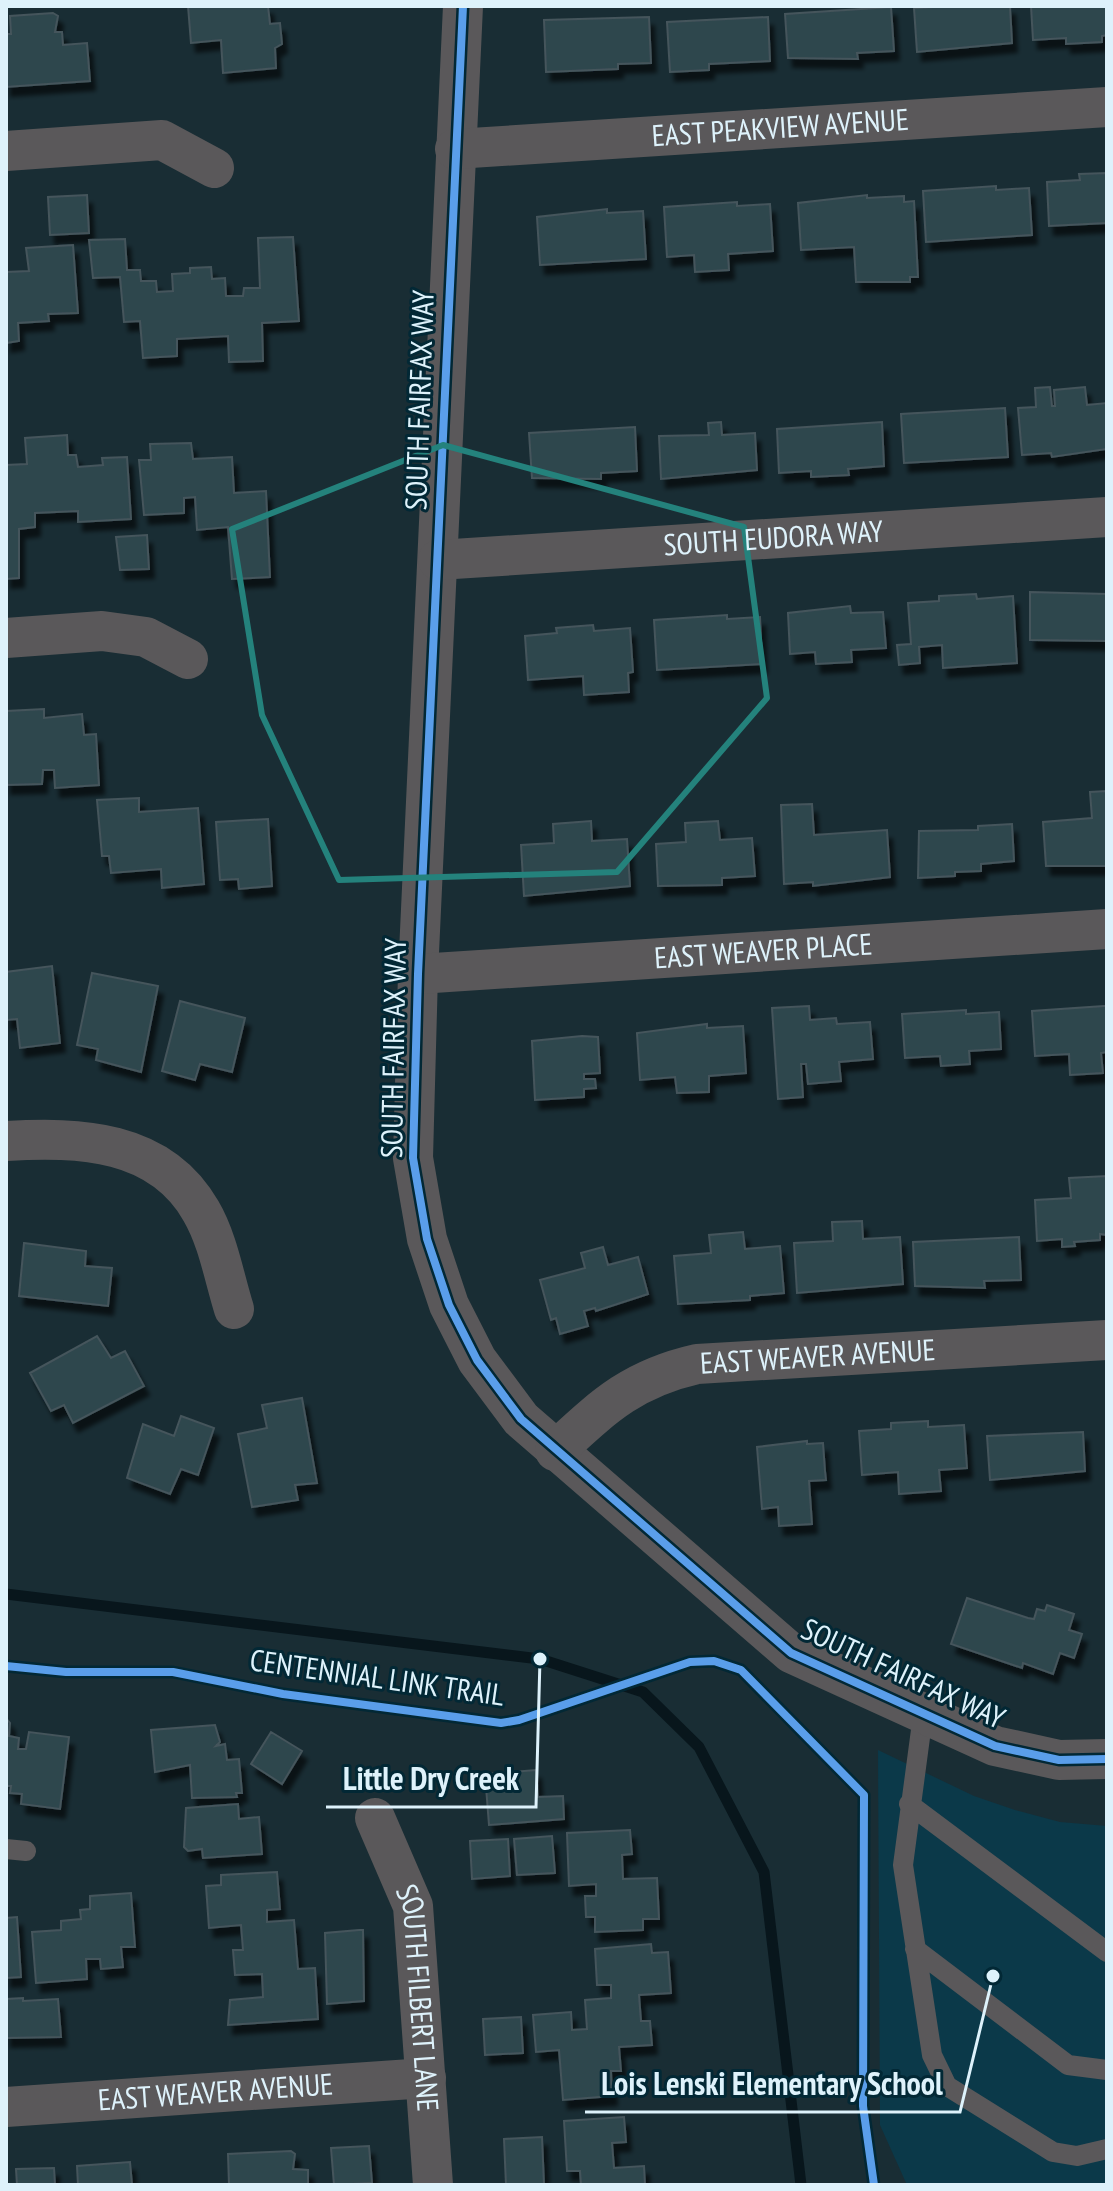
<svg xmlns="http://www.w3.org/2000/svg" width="1113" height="2191" viewBox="0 0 1113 2191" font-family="'PT Sans Narrow',sans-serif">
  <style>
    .built { fill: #0b3949 }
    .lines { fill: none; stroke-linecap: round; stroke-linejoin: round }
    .stream { stroke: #08161c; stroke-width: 11 }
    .building { fill: #2f464e; stroke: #45555b; stroke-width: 2; filter: url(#shadow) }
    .service { stroke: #5a585a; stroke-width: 20 }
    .minor { stroke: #5a585a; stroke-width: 40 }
    .cycleway-casing { stroke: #022835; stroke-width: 13 }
    .cycleway { stroke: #5a9eea; stroke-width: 8 }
    .marked { fill: none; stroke: #24827c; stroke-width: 6; stroke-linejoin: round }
    .labels { text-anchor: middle; stroke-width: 6; stroke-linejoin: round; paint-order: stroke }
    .street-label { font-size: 30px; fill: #def2fb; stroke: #022835 }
    .leader { fill: none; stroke: #def2fb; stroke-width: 3 }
    .callout-dot { fill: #def2fb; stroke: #022835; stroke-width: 3 }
    .callout-label { font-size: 32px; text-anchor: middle; font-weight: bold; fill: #def2fb; stroke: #022835; stroke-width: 6; stroke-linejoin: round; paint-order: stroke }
  </style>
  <defs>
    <filter id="shadow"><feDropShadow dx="5" dy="9" stdDeviation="2" flood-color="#0009"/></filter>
  </defs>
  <rect width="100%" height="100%" fill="#192d34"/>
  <path class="built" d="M878,1750L974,1796L1015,1810L1060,1822L1107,1826V2185H907L880,2125Z"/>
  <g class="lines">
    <path class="stream" d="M6,1594L540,1659L643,1692L699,1747L764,1872L801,2185"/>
  </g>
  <path class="building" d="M188,6H268L270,24L280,23L282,44L275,48L276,68L223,73L221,40L191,43Z
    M951,6H1010L1012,43L917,52L914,8Z
    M1031,6H1107V35L1102,36V42L1066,44V38L1033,40Z
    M891,7L894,51L857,53L858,59L788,58L785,14Z
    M53,13L58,16L55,32H62L63,45L87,43L90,81L6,87V34H11L10,16Z
    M649,17L651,63L618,64V69L546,72L544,20Z
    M768,17L770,61L709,64V70L670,72L667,22Z
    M1107,173V223L1049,226L1047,182L1080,180L1079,174Z
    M996,186V190L1029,188L1032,235L926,242L923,191Z
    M87,195L89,233L50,235L48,197Z
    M867,195V198L904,196V202L914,201L918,277H910V282H856L854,247L801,250L798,203Z
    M737,202V206L770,204L773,251L728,254L729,270L695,272L694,255L667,257L664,207Z
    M607,209V213L643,211L646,259L540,265L537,217Z
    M293,237L299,321L262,323L263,361L229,362L228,336L177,339V356L143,358L140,321L124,322L120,277L93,278L89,240L125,239L127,270H140L141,281H156L157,292L173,291L172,274L190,273V268L211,267L212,279L225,278L226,296H243L244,288H260L258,238Z
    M73,245L78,313L48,314L49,321L18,323L19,341L6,343V272L29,271L26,248Z
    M1050,387L1052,406H1055L1054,390L1085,387L1087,405L1107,403V449L1052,457L1051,453L1022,455L1018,408L1036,407L1035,388Z
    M1005,408L1008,457L904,463L901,414Z
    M721,422L722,435L755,433L757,470L661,479L659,436L709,435L708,423Z
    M882,422L884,466L848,469L849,475L811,477V471L779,473L777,429Z
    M635,427L637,471L601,473V479L532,478L529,433Z
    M67,435L68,455H76L78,467L103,465L102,458L127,457L131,519L78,522V511L35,513V527L19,529V578L6,579V465L27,464L25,438Z
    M191,443L193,459L232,457L234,493L266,491L270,577L232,579L228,527L197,530L195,497L184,498V513L144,515L139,460H151L150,444Z
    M147,535L149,569L120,570L116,537Z
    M1030,592L1107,594V641L1030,640Z
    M976,594L977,599L1013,596L1017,663L943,668L942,645L919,647L920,663L899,665L897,645L911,644L908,603L939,601V596Z
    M850,606L851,613L883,612L886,648L851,650L852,662L816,664L815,652L790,654L788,613Z
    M727,615V619L760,617L762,664L657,670L654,620Z
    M593,625L594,631L630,628L633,672L628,673L629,692L584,695L583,676L528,680L525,636L557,633L556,628Z
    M44,709V718L82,714L84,735L96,734L99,785L55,788L54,770H43L42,784L6,785L7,711Z
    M1107,791V866H1046L1043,822L1092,818L1090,792Z
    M139,798V812L198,808L204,884L162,888L161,869L111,873L109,856H102L97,800Z
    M812,804L814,835L887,830L890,877L813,886V882L784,884L781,805Z
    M268,819L272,886L239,889L238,879L220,880L216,822Z
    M591,821L592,841L627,839L630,886L524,896L521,845L554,843L553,824Z
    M718,821L720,840L752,838L755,876L722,878V885L658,886L656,844L686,842L685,823Z
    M1012,824L1014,861L981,864V871L955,872V876L918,878L919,831L978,830V826Z
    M52,966L60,1043L20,1048L17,1019L6,1020V972Z
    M92,973L158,986L141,1072L96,1060L98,1049L77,1045Z
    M180,1001L245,1018L232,1072L200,1064L195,1080L162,1071Z
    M809,1006L810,1020L836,1018L837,1024L870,1022L873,1059L839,1062L841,1081L808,1084L806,1064H801L803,1097L778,1099L772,1008Z
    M1104,1006H1107V1052L1101,1053L1103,1073L1070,1075L1069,1054L1035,1056L1032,1011Z
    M966,1010V1014L999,1012L1001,1049L969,1051L970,1064L941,1066L940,1056L905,1058L902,1014Z
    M707,1024V1028L743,1026L746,1073L709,1076V1092L677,1093L675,1077L640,1080L637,1033Z
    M582,1036L598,1037L600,1073L584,1074V1079H595L596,1088L584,1089V1097L535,1100L532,1041Z
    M1107,1176V1235L1100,1234V1240L1074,1242L1075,1246L1062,1247V1239L1037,1241L1035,1200L1071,1198L1069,1178Z
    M862,1221L863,1239L900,1237L903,1284L797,1293L794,1243L833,1241L832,1222Z
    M743,1232L745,1249L780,1246L784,1293L750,1296V1300L678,1304L674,1256L711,1253L709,1235Z
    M1019,1237L1021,1280L984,1281L985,1288L915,1286L913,1242Z
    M24,1243L86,1251L85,1266L112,1268L108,1306L19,1296Z
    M603,1247L608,1265L638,1257L648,1294L596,1311L595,1308L584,1311L588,1326L560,1334L556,1318L551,1320L540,1280L585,1268L581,1253Z
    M97,1336L111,1358L125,1351L144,1386L73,1423L64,1405L51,1411L30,1373Z
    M302,1398L317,1483L295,1485L298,1500L252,1507L238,1434L267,1428L262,1405Z
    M181,1416L214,1428L198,1475L181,1469L170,1494L127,1478L143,1424L174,1436Z
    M928,1421V1427L964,1425L967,1468L939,1470L941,1491L899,1494L898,1472L862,1475L859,1431L891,1429V1423Z
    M1083,1432L1085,1471L990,1480L987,1436Z
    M807,1441V1444L823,1443L825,1471L826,1480L809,1481L812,1524L779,1526L778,1507L762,1509L757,1447Z
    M967,1598L1028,1618L1034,1619L1037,1609L1045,1611L1047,1605L1074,1614L1069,1630L1082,1634L1074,1658L1060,1653L1053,1674L1023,1663L1022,1668L951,1644Z
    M6,1718L10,1723L9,1736L19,1738L18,1749H26L29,1732L69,1737L60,1809L21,1804L22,1794L10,1793L11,1786H6Z
    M215,1725L220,1742L216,1746L225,1744L227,1760L239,1759L242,1793H236L237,1797L192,1798L190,1765L155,1772L151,1730Z
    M271,1732L302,1751L282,1784L251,1764Z
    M536,1770L538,1797L563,1796L564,1819L489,1825L485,1774Z
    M238,1804L239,1819L259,1817L262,1854L203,1858L202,1849L188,1851L184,1847L186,1808Z
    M630,1830L632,1854L622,1855L623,1879L657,1878L659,1919H643V1930L595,1932V1917H586L585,1896H596V1884L569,1886L567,1833Z
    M552,1836L555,1873L517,1875L514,1839Z
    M508,1839L510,1876L472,1879L470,1841Z
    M277,1872L280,1909L267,1910V1922L294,1920L298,1969L315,1968L318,2019L228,2025L230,2000L263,1997L262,1974L235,1975L233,1950H243L241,1925L209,1928L206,1886L221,1885V1875Z
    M131,1893L135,1947H121L123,1967L101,1969L100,1959H86L87,1979L36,1983L32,1932L61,1930V1921L81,1919L80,1910L90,1909V1896Z
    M17,1917L21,1977L6,1978V1918Z
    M359,1930H363L364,2001L327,2004L325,1933Z
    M651,1944L652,1953L668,1952L671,1993L639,1995L641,2021H650L652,2045L619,2047L621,2071H611L612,2096L563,2100L559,2050L536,2052L533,2015L571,2012L572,2030L587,2029L585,2000L611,1998V1985H597L595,1949Z
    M23,1998V2001L58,1999L61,2037L6,2038V1999Z
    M521,2017L523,2053L485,2055L483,2019Z
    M624,2117L626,2142L612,2143L614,2168L644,2166L645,2185H581L580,2171H567L564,2121Z
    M542,2137L544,2185H506L504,2139Z
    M369,2146L372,2183L334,2185L331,2148Z
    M291,2151L295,2154L293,2169L308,2170V2185H229L228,2154Z
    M130,2162L132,2185H78L77,2166Z
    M54,2168L55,2185H17L16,2169Z"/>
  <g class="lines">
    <path class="service" d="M923,1715L903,1865L932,2055L947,2086L1053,2152L1077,2156L1107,2149
      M909,1804L1107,1952
      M6,1849L26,1851
      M915,1949L1068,2065L1107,2070"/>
    <g class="minor">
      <path d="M463,6L418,974L413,1158L427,1239L449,1305L477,1360L521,1419L791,1653L995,1746L1059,1760L1107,1759"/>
      <path id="s1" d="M455,149L1107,107"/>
      <path d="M6,151L162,140L214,168"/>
      <path id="s2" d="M438,560L1107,517"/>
      <path d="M6,638L102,631L146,637L188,659"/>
      <path id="s3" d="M418,974L1107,929"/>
      <path d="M6,1141C79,1137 160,1139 201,1211C218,1240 224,1277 234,1309"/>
      <path id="s4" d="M555,1451C603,1407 631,1379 697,1364L1107,1340"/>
      <path id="s5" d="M375,1818L413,1906L433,2185"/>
      <path id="s6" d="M6,2107L426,2078"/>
    </g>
    <g class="cycleway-casing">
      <path id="cycleway" d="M463,6L418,974L413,1158L427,1239L449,1305L477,1360L521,1419L791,1653L995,1746L1059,1760L1107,1759
        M6,1666L66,1672H173L283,1694L501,1723L519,1720L690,1662L714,1661L741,1670L864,1795L863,2106L874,2185"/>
    </g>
    <use href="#cycleway" class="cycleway"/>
  </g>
  <path class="marked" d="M443,445L744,527L767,698L617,872L339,880L262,715L232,529Z"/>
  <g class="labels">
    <g class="street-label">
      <text dy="10" stroke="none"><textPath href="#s1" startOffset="326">EAST PEAKVIEW AVENUE</textPath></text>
      <text transform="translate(420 400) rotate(-88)" y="10">SOUTH FAIRFAX WAY</text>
      <text dy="10" stroke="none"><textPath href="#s2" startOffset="336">SOUTH EUDORA WAY</textPath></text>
      <text dy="10" stroke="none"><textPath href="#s3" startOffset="346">EAST WEAVER PLACE</textPath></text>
      <text transform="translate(394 1048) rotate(-89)" y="10">SOUTH FAIRFAX WAY</text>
      <text dy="10" stroke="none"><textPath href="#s4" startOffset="290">EAST WEAVER AVENUE</textPath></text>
      <text transform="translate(903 1674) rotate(25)" y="10">SOUTH FAIRFAX WAY</text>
      <text transform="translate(377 1678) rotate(8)" y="10">CENTENNIAL LINK TRAIL</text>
      <text dy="10" stroke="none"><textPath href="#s5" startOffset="188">SOUTH FILBERT LANE</textPath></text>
      <text dy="10" stroke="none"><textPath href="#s6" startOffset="210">EAST WEAVER AVENUE</textPath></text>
    </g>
  </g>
  <path class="leader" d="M540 1659L536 1807H326M993 1976L960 2112H585"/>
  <g class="callout-dot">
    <circle cx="540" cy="1659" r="8"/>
    <circle cx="993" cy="1976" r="8"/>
  </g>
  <g class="callout-label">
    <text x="431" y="1790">Little Dry Creek</text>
    <text x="772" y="2095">Lois Lenski Elementary School</text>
  </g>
  <rect width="1113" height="2191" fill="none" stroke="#def2fb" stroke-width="16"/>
</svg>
